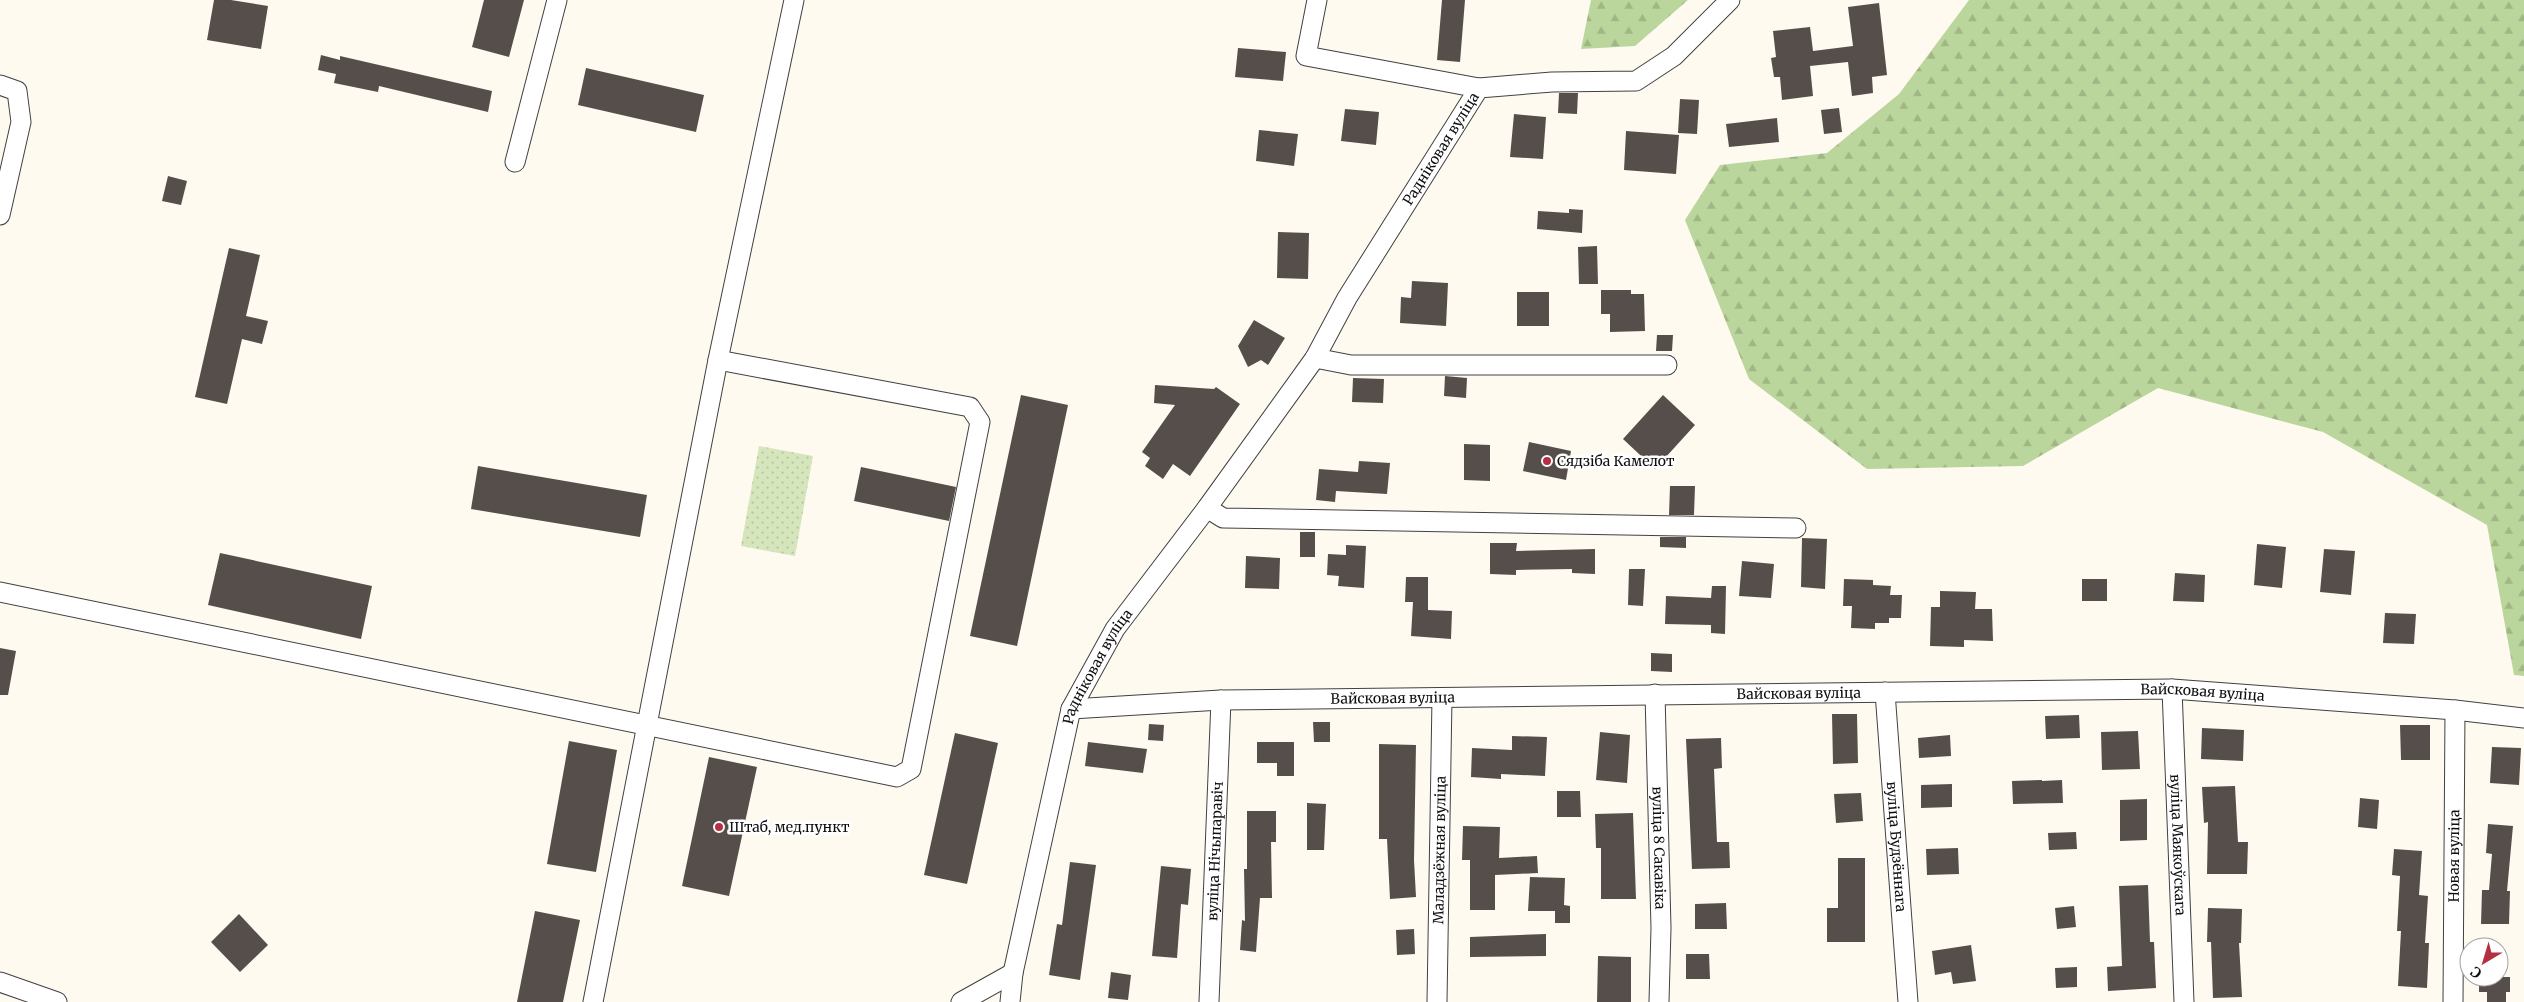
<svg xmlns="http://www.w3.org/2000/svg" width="2524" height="1002" viewBox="0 0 2524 1002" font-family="Merriweather,serif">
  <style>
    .forest { fill: url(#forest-firs) }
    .park { fill: url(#park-dots) }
    .building { fill: #564e4b }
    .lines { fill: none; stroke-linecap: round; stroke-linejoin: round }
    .minor-casing { stroke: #414141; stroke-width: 21 }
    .minor { stroke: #fff; stroke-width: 19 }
    .poi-dot { fill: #b52f42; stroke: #fff; stroke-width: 2 }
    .labels { text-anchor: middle; stroke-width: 5; stroke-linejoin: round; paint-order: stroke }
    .street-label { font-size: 14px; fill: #0e0e0e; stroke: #fff }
    .poi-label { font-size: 14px; fill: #0e0e0e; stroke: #fff; text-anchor: start }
  </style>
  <defs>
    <pattern id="forest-firs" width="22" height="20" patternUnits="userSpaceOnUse" patternTransform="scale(1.25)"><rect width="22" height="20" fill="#bbd69c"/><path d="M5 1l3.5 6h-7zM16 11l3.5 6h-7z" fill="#a0b685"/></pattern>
    <pattern id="park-dots" width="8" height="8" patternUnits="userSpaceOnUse" patternTransform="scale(1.25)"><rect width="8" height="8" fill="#d6e6bc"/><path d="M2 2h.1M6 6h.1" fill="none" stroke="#b6c4a0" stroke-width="1.8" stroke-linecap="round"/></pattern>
  </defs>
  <rect width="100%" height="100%" fill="#fefaf0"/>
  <path class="forest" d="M1591,0H1688L1635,46L1581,49Z
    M1969,0H2524V676L2514,675L2487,525L2323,432L2158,388L2023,466L1867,469L1749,379L1685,220L1720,165L1827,153L1899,94Z"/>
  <path class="park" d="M759,446L813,456L795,556L741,546Z"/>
  <path class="building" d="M214,0H231L268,6L261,49L207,40Z
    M484,0H524L509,57L472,47Z
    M1442,0H1465L1460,62L1437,60Z
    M1879,3L1887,75L1872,77L1873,93L1852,96L1848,62L1810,66L1813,96L1782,100L1780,77H1774L1771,58L1776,57L1773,31L1810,27L1813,51L1853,46L1848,7Z
    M1238,48L1286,52L1283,81L1235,77Z
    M321,55L340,60V56L492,91L488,112L379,86L378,92L334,83L336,74L318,70Z
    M586,68L704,95L696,132L578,105Z
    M1559,93H1578L1577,114L1558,113Z
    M1680,99L1699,100L1697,134L1678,133Z
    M1839,108L1842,132L1824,134L1821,110Z
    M1345,109L1379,112L1376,145L1341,141Z
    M1514,114L1546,117L1543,159L1510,157Z
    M1777,118L1779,142L1729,147L1726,124Z
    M1259,130L1298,134L1294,166L1256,161Z
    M1626,131L1679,135L1676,174L1624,170Z
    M168,176L187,181L181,205L162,201Z
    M1569,209L1583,210L1582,233L1537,229L1538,211L1569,213Z
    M1278,232L1309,233L1308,279L1277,278Z
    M1597,246L1598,284H1579L1578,247Z
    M229,248L260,255L246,316L268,321L262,344L242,339L227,404L195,397Z
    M1412,281L1448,283L1446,326L1400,323L1401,297L1411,298Z
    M1601,290H1631V294H1644L1645,331L1610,332V314H1601Z
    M1517,292H1549V326H1517Z
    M1254,320L1285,338L1268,365L1261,360L1248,367L1238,346Z
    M1657,335H1673L1672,351H1656Z
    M1445,376L1467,378L1466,398L1444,396Z
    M1353,378L1384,379L1383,403L1352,402Z
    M1155,385L1214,389L1216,387L1240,404L1190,476L1173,464L1163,479L1145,466L1150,458L1142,452L1175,405L1154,403Z
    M1021,395L1068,405L1017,646L970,636Z
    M1663,395L1695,425L1655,469L1623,439Z
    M1529,442L1571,451L1566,480L1523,471Z
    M1464,444L1490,445V481L1464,480Z
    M1359,461L1390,463L1387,494L1336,491L1335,502L1316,500L1319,469L1358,472Z
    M478,466L647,495L640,537L471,509Z
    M861,467L956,487L949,521L854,501Z
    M1670,486H1695L1694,515H1669Z
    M1300,532H1315V557H1300Z
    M1660,537H1686V548L1660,547Z
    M1802,538L1827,539L1825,589L1801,587Z
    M1490,543H1517L1516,551L1595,549V574L1572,573V569L1516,570V575L1490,574Z
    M2257,544L2286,547L2282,588L2254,585Z
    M1346,545L1366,546L1364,588L1338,586L1339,576L1327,575L1328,554L1346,555Z
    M2324,549L2355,551L2351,595L2320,592Z
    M220,553L372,586L361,639L208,605Z
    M1246,556L1280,558L1279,589L1245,588Z
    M1742,561L1774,564L1771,598L1739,596Z
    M1629,569H1645L1643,606L1628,605Z
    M2175,573L2205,575L2204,602L2173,601Z
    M1406,577H1428V610L1452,611L1451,639L1411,636L1413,602H1405Z
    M1844,579L1873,580V585L1891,586L1890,595H1902L1901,618H1889V623H1875V629L1851,628L1852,606H1843Z
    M2082,579H2107V601H2082Z
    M1712,586H1726L1725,634L1711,633V625L1665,624L1666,596L1711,598Z
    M1940,591L1976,592L1975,609H1992L1993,641L1964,640V647L1930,646L1931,607H1940Z
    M2385,613L2416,614L2414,644L2383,643Z
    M0,648L16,651L8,695H0Z
    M1651,653L1672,654V672L1651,671Z
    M1832,714H1857L1858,763L1833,764Z
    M2079,715L2080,738L2046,739L2045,716Z
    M1313,722H1330V742H1314Z
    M1149,724L1164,725L1163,741L1148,740Z
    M2400,725H2430V760H2401Z
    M2202,728L2244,730L2243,761L2201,759Z
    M2138,731L2140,769L2102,770L2101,732Z
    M1600,732L1630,735L1627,783L1596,780Z
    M955,733L998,743L967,884L924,875Z
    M1950,735L1951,756L1919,758L1918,738Z
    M1512,736L1547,737L1545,776L1501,774V779L1471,777L1472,748L1512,750Z
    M1721,738L1722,768L1714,769L1717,842H1729L1730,868L1692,869L1686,739Z
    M569,741L617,750L596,872L547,864Z
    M1088,742L1147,749L1143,773L1085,766Z
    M1257,742H1294V776H1277V763H1257Z
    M1379,744L1416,745L1414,860L1416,897L1390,899L1387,839H1379Z
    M2492,747L2521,748L2519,785L2490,783Z
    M709,757L757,767L729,896L682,886Z
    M2042,780V781L2062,780L2063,803L2013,804L2012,781Z
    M1952,784V807L1921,808V785Z
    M2235,786L2238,842H2248L2247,874H2207L2208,822L2204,823L2202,787Z
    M1557,791H1580L1581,817H1557Z
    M1861,793L1863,821L1836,823L1834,794Z
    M2360,798L2379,800L2377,829L2358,827Z
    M2147,799V840L2120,841V800Z
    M1307,803L1326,804L1324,850H1307Z
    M1247,811H1276V842H1271L1272,898H1260L1256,952L1240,950L1242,920L1245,921L1244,869H1247Z
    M1633,813L1636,899H1601V848H1596L1595,814Z
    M2488,824L2513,826L2507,891H2510L2509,924H2481L2482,890H2489L2492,854L2486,853Z
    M1463,826L1500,827L1499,858L1537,856L1538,873L1495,875V910H1470V860H1462Z
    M2076,832L2077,849L2049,850L2048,833Z
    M1958,848L1959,874L1927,875L1926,849Z
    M2394,849L2422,851L2419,895L2428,896L2425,943H2429L2427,988L2398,986L2401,931H2397L2400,876L2392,875Z
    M1838,858H1865V942H1827V908H1838Z
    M1070,862L1096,865L1080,980L1049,975L1057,924L1062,925Z
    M1161,866L1191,869L1188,905L1181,904L1177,958L1152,956Z
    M1530,877L1565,878L1564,905L1570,906V923H1555V911H1528Z
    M2148,885L2150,942H2154L2156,988L2108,991L2107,967L2122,966L2119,886Z
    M1726,903L1727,929H1695V904Z
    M2074,906L2076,927L2057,929L2055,908Z
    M2208,908L2242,909L2241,943H2239L2242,997L2213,998L2211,942H2207Z
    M535,911L580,920L563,1002H517Z
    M239,914L268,945L240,972L211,942Z
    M1414,929L1415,954L1397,955L1396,930Z
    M1546,934V956L1470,957V937Z
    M1971,945L1976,981L1953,984L1951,972L1935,975L1932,951Z
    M1686,954H1709L1710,979H1686Z
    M1598,956L1631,957V1002H1597Z
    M2077,967V987L2056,988L2055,968Z
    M1111,972L1131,975L1128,1000L1108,998Z
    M2479,977H2510V992H2506V1002H2487V992H2479Z"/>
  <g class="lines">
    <g class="minor-casing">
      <g id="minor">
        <path d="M1317,0L1306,56L1479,88"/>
        <path d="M0,85L17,91L21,122L0,215"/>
        <path d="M515,162L557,0"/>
        <path d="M1315,358L1351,365H1667"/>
        <path d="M1207,508L1223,518L1796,528"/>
        <path d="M0,592L897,777L911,769L980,422L970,407L718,360"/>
        <path id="s1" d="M2172,689L2184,1002"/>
        <path id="s2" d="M1885,692L1908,1002"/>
        <path id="s3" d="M1655,694L1661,928L1659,1002"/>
        <path id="s4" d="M1071,709L1221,700L2172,689L2455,710L2524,718"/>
        <path d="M0,982L57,1002"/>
        <path d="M593,1002L718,360L794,0"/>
        <path d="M961,1002L1013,973"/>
        <path id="s5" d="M1010,1002L1013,973L1071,709L1115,629L1207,508L1315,358L1347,298L1479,88L1552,82L1636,81L1674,56L1730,0"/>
        <path id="s6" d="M1209,1002L1221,700"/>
        <path id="s7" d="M1437,1002L1442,698"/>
        <path id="s8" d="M2453,1002L2455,710"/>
      </g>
    </g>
    <use href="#minor" class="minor"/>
  </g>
  <g class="poi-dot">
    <circle cx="1547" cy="461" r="5"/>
    <circle cx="719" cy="827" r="5"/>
  </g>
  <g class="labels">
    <g class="street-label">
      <text dy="5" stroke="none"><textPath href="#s5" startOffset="972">Радніковая вуліца</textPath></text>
      <text dy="5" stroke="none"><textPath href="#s5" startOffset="349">Радніковая вуліца</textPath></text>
      <text dy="5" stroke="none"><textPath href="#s4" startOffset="728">Вайсковая вуліца</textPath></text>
      <text dy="5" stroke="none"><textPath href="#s4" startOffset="1132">Вайсковая вуліца</textPath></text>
      <text dy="5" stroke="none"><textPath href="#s4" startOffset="322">Вайсковая вуліца</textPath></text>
      <text dy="5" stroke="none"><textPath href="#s1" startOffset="156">вуліца Маякоўскага</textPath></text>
      <text dy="5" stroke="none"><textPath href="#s2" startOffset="155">вуліца Будзённага</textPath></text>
      <text dy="5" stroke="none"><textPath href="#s3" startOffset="154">вуліца 8 Сакавіка</textPath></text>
      <text dy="5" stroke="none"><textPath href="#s7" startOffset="152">Маладзёжная вуліца</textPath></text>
      <text dy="5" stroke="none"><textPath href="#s6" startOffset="151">вуліца Нічыпаравіч</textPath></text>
      <text dy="5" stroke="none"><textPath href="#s8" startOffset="146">Новая вуліца</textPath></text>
    </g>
    <g class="poi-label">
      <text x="1557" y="466">Сядзіба Камелот</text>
      <text x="729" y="832">Штаб, мeд.пункт</text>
    </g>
  </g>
  <g transform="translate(2484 962) rotate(218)"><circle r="24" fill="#ffffff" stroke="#9f9f9f"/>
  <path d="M0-4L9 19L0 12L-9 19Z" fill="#b52f42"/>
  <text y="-8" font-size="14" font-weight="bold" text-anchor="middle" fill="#0e0e0e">С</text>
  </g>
</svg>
